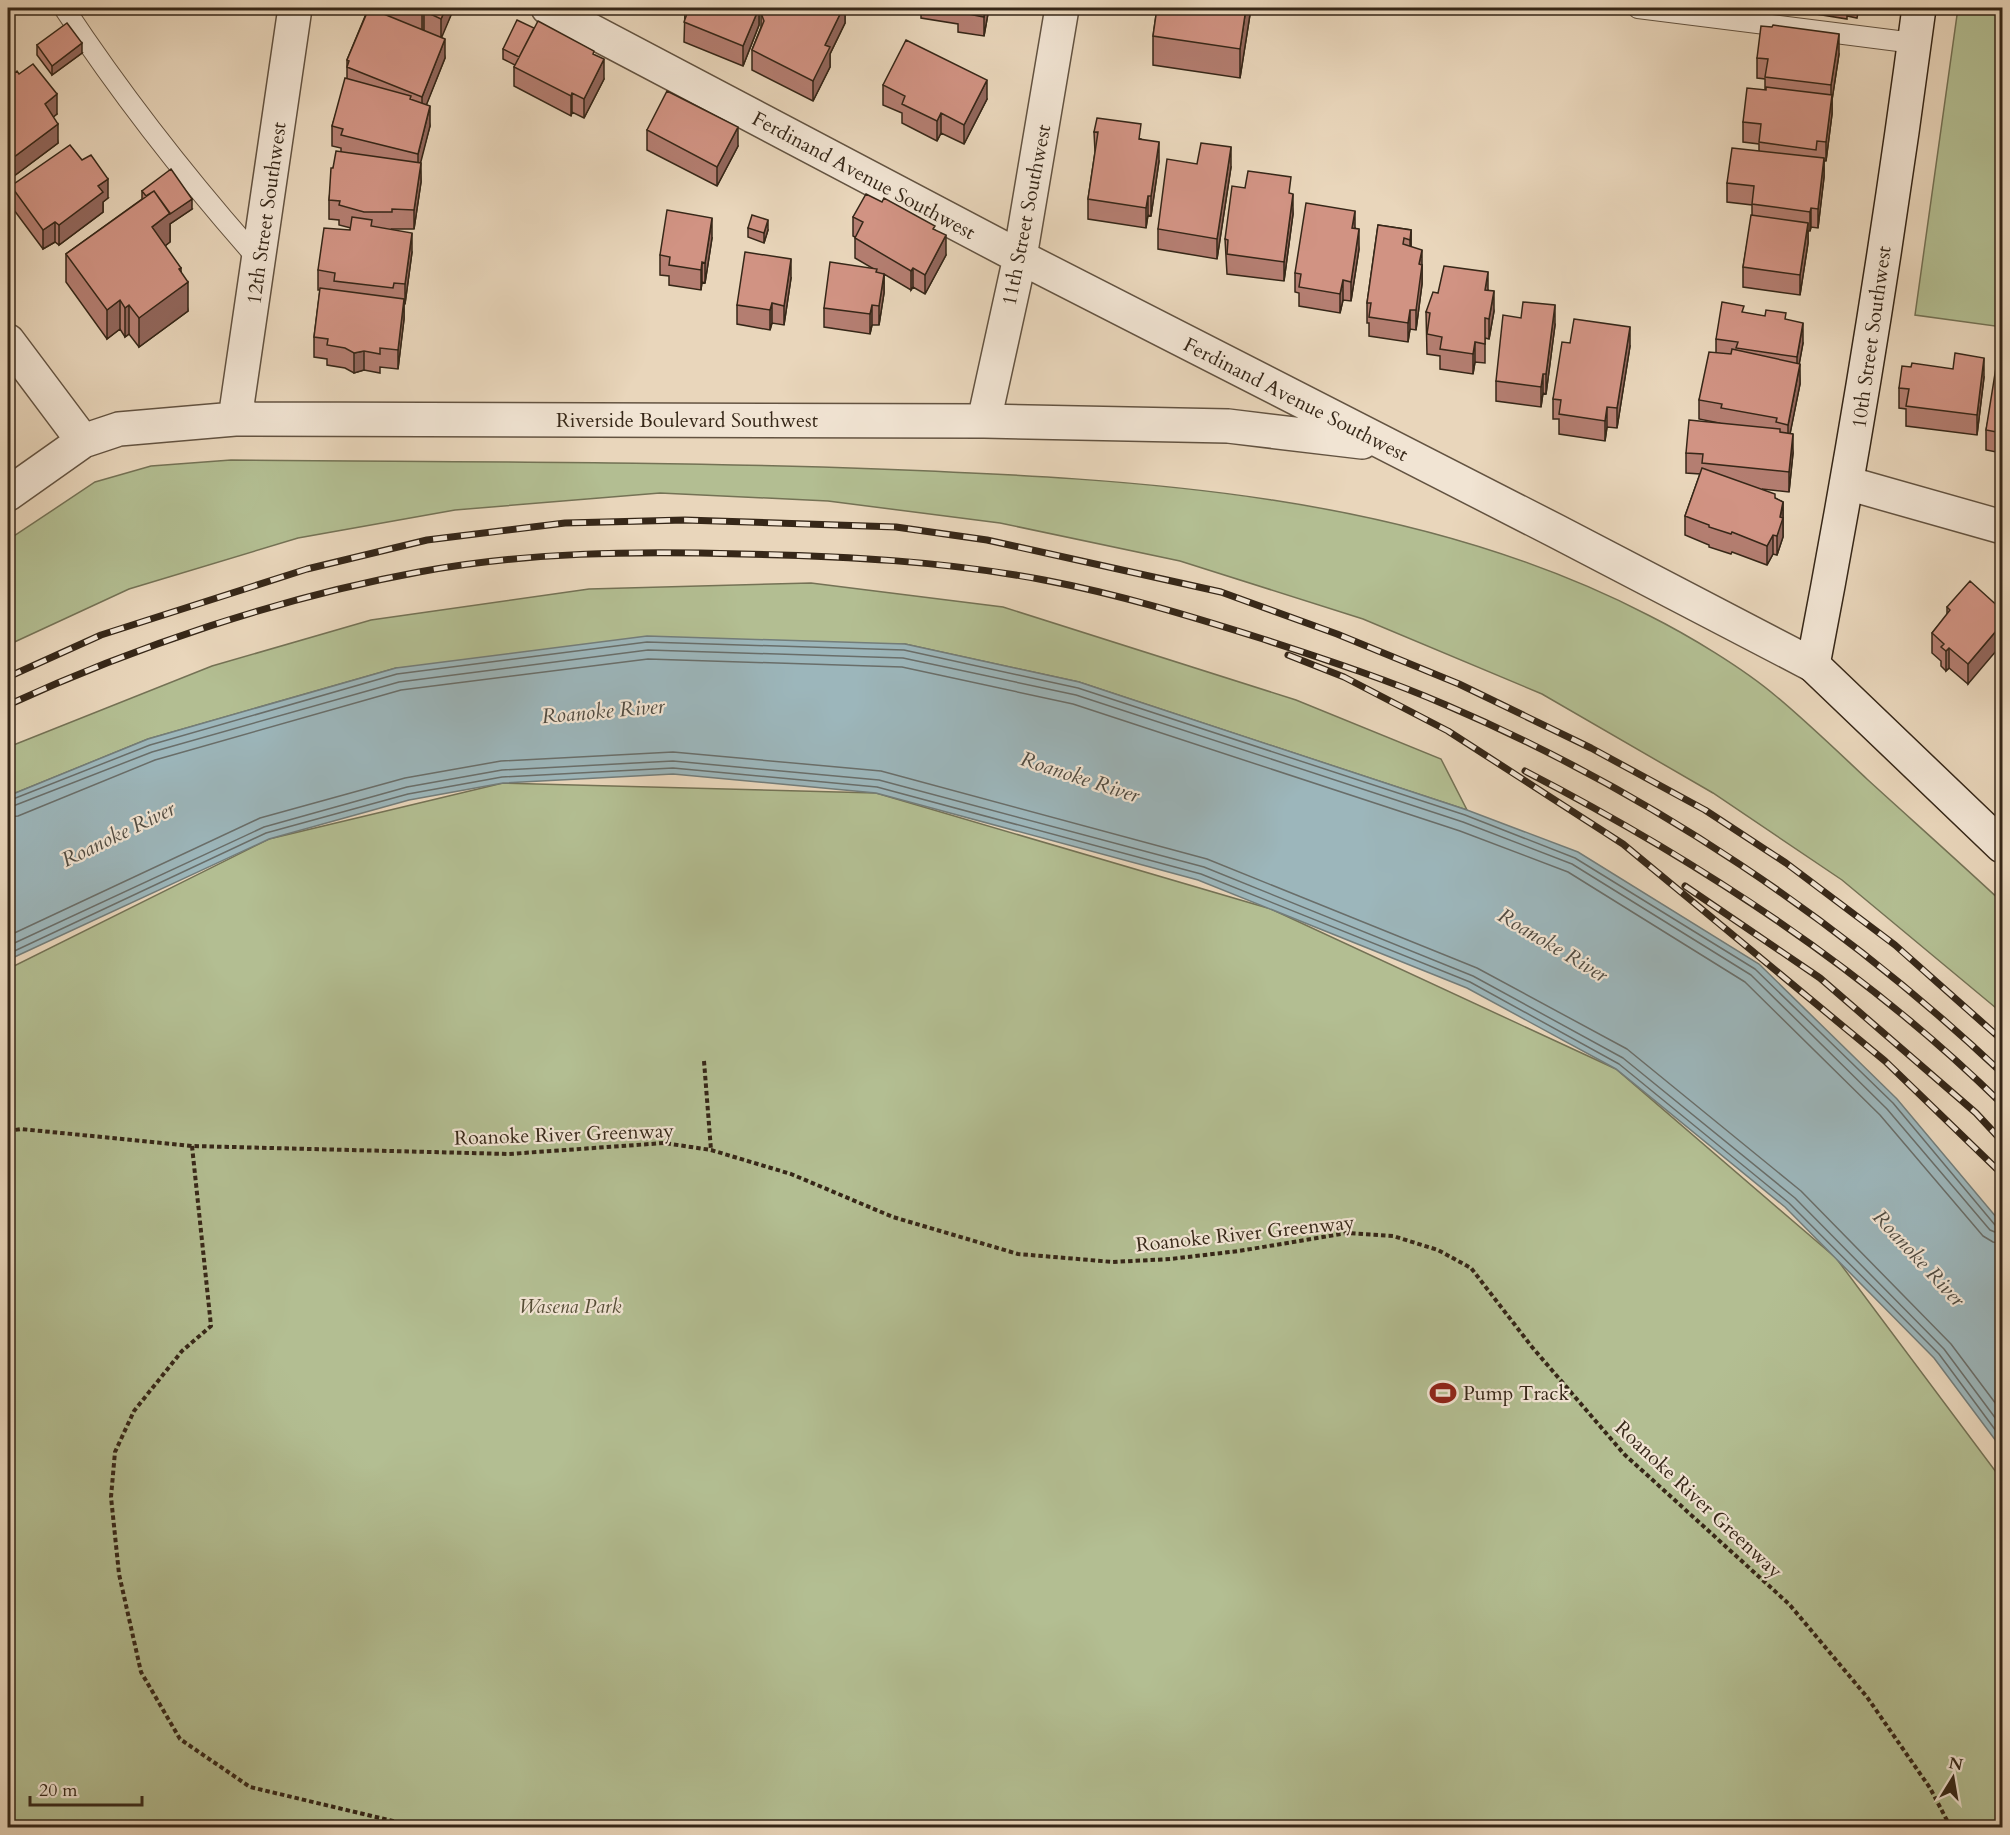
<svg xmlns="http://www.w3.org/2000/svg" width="2010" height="1835" viewBox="0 0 2010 1835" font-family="Cardo,serif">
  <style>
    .green { fill: #b3be92; stroke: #747255; stroke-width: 1.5 }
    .water { fill: #9cb6bb; stroke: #737d7a; stroke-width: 1.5 }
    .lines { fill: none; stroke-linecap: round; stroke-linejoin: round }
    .shore { stroke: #696e6a; stroke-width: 1.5 }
    .lane-casing { stroke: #635341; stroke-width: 22 }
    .street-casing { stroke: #635341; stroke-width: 36 }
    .secondary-casing { stroke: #362718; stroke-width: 36 }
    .path { stroke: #362718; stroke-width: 4; stroke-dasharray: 4.5 3; stroke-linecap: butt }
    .lane { stroke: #f1e4d3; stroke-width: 20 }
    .street { stroke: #f1e4d3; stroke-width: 33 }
    .secondary { stroke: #f1e4d3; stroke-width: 33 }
    .rail-casing { stroke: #362718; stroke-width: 7 }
    .rail { stroke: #f1e4d3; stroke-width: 4.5; stroke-dasharray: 14; stroke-linecap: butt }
    .wall { fill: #b47e71; stroke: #362718; stroke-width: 1.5 }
    .shaded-wall { fill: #92675c; stroke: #362718; stroke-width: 1.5 }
    .building { fill: #d19383; stroke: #362718; stroke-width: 1.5 }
    .labels { text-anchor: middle; stroke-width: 4.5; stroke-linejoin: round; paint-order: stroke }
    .street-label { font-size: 20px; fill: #362718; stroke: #f1e4d3 }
    .park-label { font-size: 20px; font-style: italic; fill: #554d36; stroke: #f1e4d3 }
    .poi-label { font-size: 20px; fill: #362718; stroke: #f1e4d3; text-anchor: start }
    .water-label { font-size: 21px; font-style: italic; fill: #504b41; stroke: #f1e4d3 }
  </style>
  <rect width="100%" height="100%" fill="#e9d6bb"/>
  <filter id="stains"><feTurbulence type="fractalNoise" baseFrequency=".00333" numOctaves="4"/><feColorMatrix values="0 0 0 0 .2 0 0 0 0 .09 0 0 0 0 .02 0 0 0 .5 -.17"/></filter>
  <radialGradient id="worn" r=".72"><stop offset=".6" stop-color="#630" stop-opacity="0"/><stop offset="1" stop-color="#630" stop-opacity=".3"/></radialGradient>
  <path class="green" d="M1958,8H2002V327L1915,315Z
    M231,460C446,462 662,461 878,469C1139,479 1412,493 1648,615C1688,635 1743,668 1777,697C1808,723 1838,752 1868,780C1913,821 1958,861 2002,902V1013L1842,880L1713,793L1542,694L1363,619L1180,561L1000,523L828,501L660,493L455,510L298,538L129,589L8,645V540L95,482L151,466Z
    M811,583L1003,607L1296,700L1441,759L1467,810L1079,682L905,644L396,668L148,739L8,796V747L11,746L212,666L371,620L589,589Z
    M503,783L876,793L1271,909L1616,1069L1836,1258L2002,1480V1827L8,1828V969L269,839Z"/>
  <path class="water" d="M647,636L905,644L1079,682L1467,810L1578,852L1759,964L1897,1099L2002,1224V1449L1934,1358L1785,1207L1616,1069L1467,988L1198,880L876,793L673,774L503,783L409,800L269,839L8,960V796L148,739L396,668Z"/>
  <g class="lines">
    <path class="shore" d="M8,801L150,745L397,674L647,642L904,650L1078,688L1465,815L1575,858L1755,969L1893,1103L1995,1225L2002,1227
      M8,808L152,752L399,682L648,650L903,658L1076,695L1463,822L1572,864L1751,975L1887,1109L1990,1230L2002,1235
      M8,817L18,816L155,760L401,690L648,659L902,667L1073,704L1460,831L1568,872L1745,982L1880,1115L1983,1236L1993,1242L2002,1244
      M8,936L260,818L405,778L501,761L673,752L881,771L1207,859L1477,968L1627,1049L1801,1191L1951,1344L2002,1412
      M8,946L264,827L407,787L502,770L673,761L879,780L1204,867L1473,976L1623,1058L1795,1198L1944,1349L2002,1427
      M8,954L266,833L408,794L502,777L673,768L877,787L1201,874L1470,982L1619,1064L1789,1203L1939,1354L2002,1439"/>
    <g class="lane-casing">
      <path id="lane" d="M64,8C123,97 188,180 259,260
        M1638,8L1914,43"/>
    </g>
    <g class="street-casing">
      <path id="street" d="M548,8L1020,257L1556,531L1813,665
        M8,341L83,441
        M235,419L295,8
        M984,421L1020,257L1062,8
        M1847,483L2002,527
        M8,494L83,441L119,429L235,419L984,421L1228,426L1362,442"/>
    </g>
    <g class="secondary-casing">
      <path id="secondary" d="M1919,8C1890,228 1855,447 1813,665L2002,846"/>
    </g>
    <path class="path" d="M704,1061L711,1150
      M8,1131L21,1129L192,1146L509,1154L664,1143L711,1150L791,1174L893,1217L1018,1254L1113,1262L1170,1259L1239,1251L1347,1233L1393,1236L1438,1250L1471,1268L1532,1347L1624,1454L1789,1604L1867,1697L1930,1788L1951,1828
      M192,1146L211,1326L182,1351L134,1411L115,1452L111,1497L119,1574L141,1672L180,1739L250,1787L422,1828"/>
    <use href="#lane" class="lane"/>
    <use href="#street" class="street"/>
    <use href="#secondary" class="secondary"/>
    <g class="rail-casing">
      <path id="rail" d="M1288,655L1344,677L1448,731L1623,844L1885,1061L2002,1174
        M8,677L101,635L307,569L427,540L565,523L685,520L896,527L987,540L1221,592L1337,634L1459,684L1591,748L1705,810L1786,863L1895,945L2002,1040
        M8,705C134,647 282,597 419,572C525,552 635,551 742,554C843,556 944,561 1044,580C1118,594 1190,616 1263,639C1324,659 1386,679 1446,705C1650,792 1841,921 2002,1073
        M1525,771C1697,860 1864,968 2002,1104
        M1685,886L1820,978L1976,1113L2002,1141"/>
    </g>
    <use href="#rail" class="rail"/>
  </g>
  <path class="wall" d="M160,8H181L180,11Z
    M365,8H454L441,37L445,58L426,105L430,126L420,162L421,182L414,229H392L412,252L405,304H404V319L398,369L380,367V373L364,370L354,373L345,368L327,365V359L314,357V337L320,290H318V270L350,230L351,228L339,225V220L329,219V200L333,168L341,151V148L332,146V126L347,79V60L368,9Z
    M759,8V25L743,66L684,42L685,10Z
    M845,8V23L830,54V67L813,101L752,70V50L761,27V13Z
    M911,8H989L984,36L958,32V24L921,18V11L911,9Z
    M1157,8H1251L1240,78L1153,65V36Z
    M1792,8H1859L1857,18L1847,16V19L1792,10Z
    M534,28L594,55L604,79L584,118L572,112L571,116L514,86V67L515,65L503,59V49Z
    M37,45L82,53L52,75L37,55Z
    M1839,54L1832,100V114L1826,161H1824V177L1818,228L1811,227L1810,231H1808V243L1800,295L1743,287V267L1752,216V205L1727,202V183L1759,151V144L1743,142V122L1765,90V79L1757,78V58Z
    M8,78L57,114L53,117L58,143L10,179L8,176Z
    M883,85L987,99L964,144L941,133L937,141L902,123V113L883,105Z
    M647,130L738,146L717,186L647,150Z
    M1094,132L1141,139L1159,161L1151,216L1148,215L1146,228L1088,219V199L1095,152Z
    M1197,164L1231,167L1217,259L1158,249V229Z
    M11,186L108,198L103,202V212L59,245L55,242L43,249L11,206Z
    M142,191L192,209L170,224V242L165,246L181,272L188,311L139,347L129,334L125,337L120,329L107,339L66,282V254L142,199Z
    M1291,194L1293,214L1284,281L1227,274L1225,239Z
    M882,202L935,230L946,255L925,294L913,287L911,290L884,274V293L879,325H872L870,334L824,327V308L874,269L855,258V237L853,236V217Z
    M1378,225L1411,230V247L1422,265V284L1416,330L1410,329L1408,342L1369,336V323H1367V303Z
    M748,228L768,230L764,243L748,237Z
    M1355,228L1359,249L1351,301L1343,300L1340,313L1299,306V293L1295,292V273Z
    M712,238L705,283L702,282L701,290L669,285V276L660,275V255Z
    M791,278L784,325L772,323L770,330L737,324V305Z
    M1488,290L1494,311L1489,339L1485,338V363L1475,362L1473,374L1440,369V356L1427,354L1426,312L1438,293Z
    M1744,313L1786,320L1803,343L1799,364L1800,384L1790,433L1793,453L1789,492L1762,489L1775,498L1783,502V537L1777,555L1773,554L1767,565L1732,552L1731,554L1709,547V545L1685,535V516L1700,474L1686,473V453L1719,423L1699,419V400L1716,353V339Z
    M1555,325L1546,394L1543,393L1541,407L1496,401V381Z
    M1570,343L1630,346L1617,428L1607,427L1605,441L1559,434V419H1553V399Z
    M2002,355V453L1986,450V430Z
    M1911,367L1984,377L1977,435L1906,426V409L1899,408V388Z
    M1947,607L2002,610L1968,684L1949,668L1946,671L1941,666V661L1932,653V633L1947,615Z
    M2002,702V730L1999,726V707Z"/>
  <path class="shaded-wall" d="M446,8H454L441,39V19Z
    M759,8V25L743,66V46Z
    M843,8H845V23L830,54V67L813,101V81L825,45Z
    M985,8H989L984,36V17Z
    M1246,8H1251L1240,78V49Z
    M424,11V31L422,34V14Z
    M14,20V49L8,54V25Z
    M1839,34V54L1832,100V114L1826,161V142L1831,100V85Z
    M445,39V58L422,116V97Z
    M82,43V53L52,75V66Z
    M604,59V79L584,118V99Z
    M987,80V99L964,144V125Z
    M572,93V112L571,116V96Z
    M57,94V114L45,124V104Z
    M430,106V126L418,173V154Z
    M941,113V133L937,141V121Z
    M58,124V143L10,179V160Z
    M738,127V146L717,186V167Z
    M1159,142V161L1151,216V196Z
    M1231,147V167L1217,259V239Z
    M1824,158V177L1818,228V209Z
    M421,163V182L414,229V210Z
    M108,179V198L103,202V212L59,245V225L98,186Z
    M1293,194V214L1284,281V262Z
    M1148,196V215L1146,228V208Z
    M192,199V209L170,224V242L152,256V227L170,213Z
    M1811,208V227L1810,231V212Z
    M1355,211V231L1352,228Z
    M712,218V238L705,283V263Z
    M768,220V230L764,243V233Z
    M55,222V242L43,249V230Z
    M1808,223V243L1800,295V275Z
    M1359,229V249L1351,301V282Z
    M1411,230V249L1410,259V240Z
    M412,233V252L405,304V284Z
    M946,235V255L925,294V275Z
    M1422,250V284L1416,330V310L1419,264Z
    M791,259V278L784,325V306Z
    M702,262V282L701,290V270Z
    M181,268V287L188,282V311L139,347V318L179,269Z
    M913,268V287L911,290V271Z
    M1488,272V292L1485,290Z
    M884,274V293L879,325V306Z
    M1343,280V300L1340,313V294Z
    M1494,291V311L1489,339V319Z
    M404,299V319L398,369V350Z
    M120,300V329L107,339V310Z
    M772,303V323L770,330V310Z
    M129,305V334L125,337V308Z
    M872,305V325L870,334V314Z
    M1555,305V325L1546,394V374Z
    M1410,310V329L1408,342V323Z
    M1803,323V343L1797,376V357Z
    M1630,327V346L1617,428V408Z
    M1475,342V362L1473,374V354Z
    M364,351V370L354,373V353Z
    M1984,358V377L1977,435V415Z
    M1800,364V384L1788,444V425Z
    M1543,374V393L1541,407V387Z
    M1607,407V427L1605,441V421Z
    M1793,434V453L1789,492V472Z
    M1783,502V537L1777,555V536Z
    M1773,535V554L1767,565V546Z
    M2002,624V644L1968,684V664Z
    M1949,648V668L1946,671V651Z"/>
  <path class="building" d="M369,8L445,39L422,97L347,67L349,61L347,60Z
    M407,8H446L441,19L424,11L422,14Z
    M686,8H759L743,46L684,22L688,11L685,10Z
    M764,8H843L825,45L830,47L813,81L752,50L764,21L761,13Z
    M958,8H985L984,17L958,12Z
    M1157,8H1246L1240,49L1153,36Z
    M8,10L14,20L8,25Z
    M517,20L534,28L519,57L503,49Z
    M538,21L594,51L593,54L604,59L584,99L572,93L571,96L514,67Z
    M67,23L82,43L52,66L37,45Z
    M1773,25L1839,34L1831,85L1765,77L1768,59L1757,58L1761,26L1772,27Z
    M906,40L987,80L964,125L941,113L937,121L902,104L905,96L883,85Z
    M33,64L57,94L45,104L58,124L10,160L8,157V78L17,71L19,74Z
    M345,78L411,96L410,99L430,106L418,154L341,135L343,129L332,126Z
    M1766,87L1832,95L1826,142L1817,141L1816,150L1759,142L1761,124L1743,122L1747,88L1766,90Z
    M667,91L738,127L717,167L647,130Z
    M1097,118L1141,124L1139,139L1159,142L1151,196H1148L1146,208L1088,199L1098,132H1094Z
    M1201,143L1231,147L1217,239L1158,229L1167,159L1197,164Z
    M70,145L82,160L91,155L108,179L98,186L103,192L59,225L55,222L43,230L11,186Z
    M1732,148L1824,158L1818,209L1811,208L1810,212L1752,204L1754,186L1727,183Z
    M336,151L421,163L414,210L392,209V212H364L339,205L340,201L329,200L331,168H333Z
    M171,169L192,199L170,214L154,191L146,196L142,191Z
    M1248,171L1291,177L1289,193L1293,194L1284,262L1227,254L1228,240L1225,239L1232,186L1245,188Z
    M154,191L170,213L152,227L181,268L179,269L188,282L139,318L129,305L125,308L120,300L107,310L66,254Z
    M866,194L882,202L884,198L935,226L933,229L946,235L925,275L913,268L911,271L855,238L863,222L853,217Z
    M1306,203L1355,211L1352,228L1359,229L1351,282L1343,280L1340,294L1299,287L1301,274L1295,273Z
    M667,210L712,218L705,263L702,262L701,270L669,265L670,257L660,255Z
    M752,215L768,220L764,233L748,228Z
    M1751,215L1808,223L1800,275L1743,267Z
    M352,217L372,220L371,226L412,233L405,284L394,283L393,288L334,281L335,273L318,270L324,228L350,230Z
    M1378,225L1411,230L1410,240L1404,238L1403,244L1422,250L1419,264L1422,265L1416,310H1410L1408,323L1369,317L1371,303H1367Z
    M745,252L791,259L784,306L772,303L770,310L737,305Z
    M830,262L877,269L876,272L884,274L879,306L872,305L870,314L824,308Z
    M1444,266L1488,272L1485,290L1494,291L1489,319L1485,318V344L1475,342L1473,354L1440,349L1442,337L1427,334L1430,313L1426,312L1433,292L1438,293Z
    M320,288L404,299L398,350L380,348V354L364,351L354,353L345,348L327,345L328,339L314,337Z
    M1523,302L1555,305L1546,374H1543L1541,387L1496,381L1503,315L1521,318Z
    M1722,302L1744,306L1742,312L1765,316L1766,310L1786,313L1785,319L1803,323L1797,357L1736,348L1738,342L1716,339Z
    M1574,319L1630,327L1617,408L1607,407L1605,421L1559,414L1561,400L1553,399L1562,342L1570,343Z
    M1732,349L1800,364L1788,425L1776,422L1777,418L1721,408L1722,404L1699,400L1709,352L1731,354Z
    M1955,353L1984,358L1977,415L1906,406L1909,389L1899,388L1902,366L1911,367L1912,363L1953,369Z
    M1998,355H2002V433L1986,430Z
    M1689,420L1780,429V432L1793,434L1789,472L1702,463L1703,454L1686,453Z
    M1702,468L1775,494V498L1783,502L1780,517L1783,518L1777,536L1773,535L1767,546L1732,532L1731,534L1709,527V525L1685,516Z
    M1970,581L2002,610V624L1968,664L1949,648L1946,651L1941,647L1944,644L1932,633L1950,610L1947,607Z
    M2002,702V710L1999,707Z"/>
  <defs>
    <g id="stadium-bare" transform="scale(2.07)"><path d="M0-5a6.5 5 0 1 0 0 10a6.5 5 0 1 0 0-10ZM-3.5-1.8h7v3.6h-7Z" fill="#8f2418" stroke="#f1e4d3" stroke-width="2.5" paint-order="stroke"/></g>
  </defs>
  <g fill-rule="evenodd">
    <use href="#stadium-bare" x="1443" y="1393"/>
  </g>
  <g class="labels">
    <g class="street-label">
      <text transform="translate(864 175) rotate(28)" y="7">Ferdinand Avenue Southwest</text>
      <text transform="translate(266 213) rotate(-82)" y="7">12th Street Southwest</text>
      <text transform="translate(1026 215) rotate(-79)" y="7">11th Street Southwest</text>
      <text transform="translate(1871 337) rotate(-82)" y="7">10th Street Southwest</text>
      <text transform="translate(1296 399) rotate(27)" y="7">Ferdinand Avenue Southwest</text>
      <text x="687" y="427">Riverside Boulevard Southwest</text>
      <text transform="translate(564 1134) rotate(-2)" y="7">Roanoke River Greenway</text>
      <text transform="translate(1245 1233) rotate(-6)" y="7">Roanoke River Greenway</text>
      <text transform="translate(1699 1499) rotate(43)" y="7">Roanoke River Greenway</text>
    </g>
    <g class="park-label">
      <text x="570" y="1313">Wasena Park</text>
    </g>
    <g class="poi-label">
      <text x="1463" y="1400">Pump Track</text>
    </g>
    <g class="water-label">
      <text transform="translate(603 711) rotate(-5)" y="7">Roanoke River</text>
      <text transform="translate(1080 777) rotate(18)" y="7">Roanoke River</text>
      <text transform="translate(118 834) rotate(-26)" y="7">Roanoke River</text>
      <text transform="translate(1553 945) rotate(31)" y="7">Roanoke River</text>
      <text transform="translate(1919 1258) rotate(47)" y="7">Roanoke River</text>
    </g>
  </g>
  <rect width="2010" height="1835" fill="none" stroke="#e9d6bb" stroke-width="30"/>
  <rect x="9" y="9" width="1992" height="1817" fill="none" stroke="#362718" stroke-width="3"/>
  <rect x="15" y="15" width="1980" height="1805" fill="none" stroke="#362718" stroke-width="1.5"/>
  <g transform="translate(1953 1778) rotate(11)" stroke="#f1e4d3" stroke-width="4.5" paint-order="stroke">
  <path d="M0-4.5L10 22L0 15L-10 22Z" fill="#362718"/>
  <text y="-9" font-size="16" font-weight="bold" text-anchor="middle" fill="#362718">N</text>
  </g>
  <path d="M30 1796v9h112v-9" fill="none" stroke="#362718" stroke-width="3"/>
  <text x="39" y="1796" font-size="18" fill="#362718" stroke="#f1e4d3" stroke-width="4.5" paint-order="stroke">20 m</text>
  <rect width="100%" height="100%" filter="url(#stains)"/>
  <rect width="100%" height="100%" fill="url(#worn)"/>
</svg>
